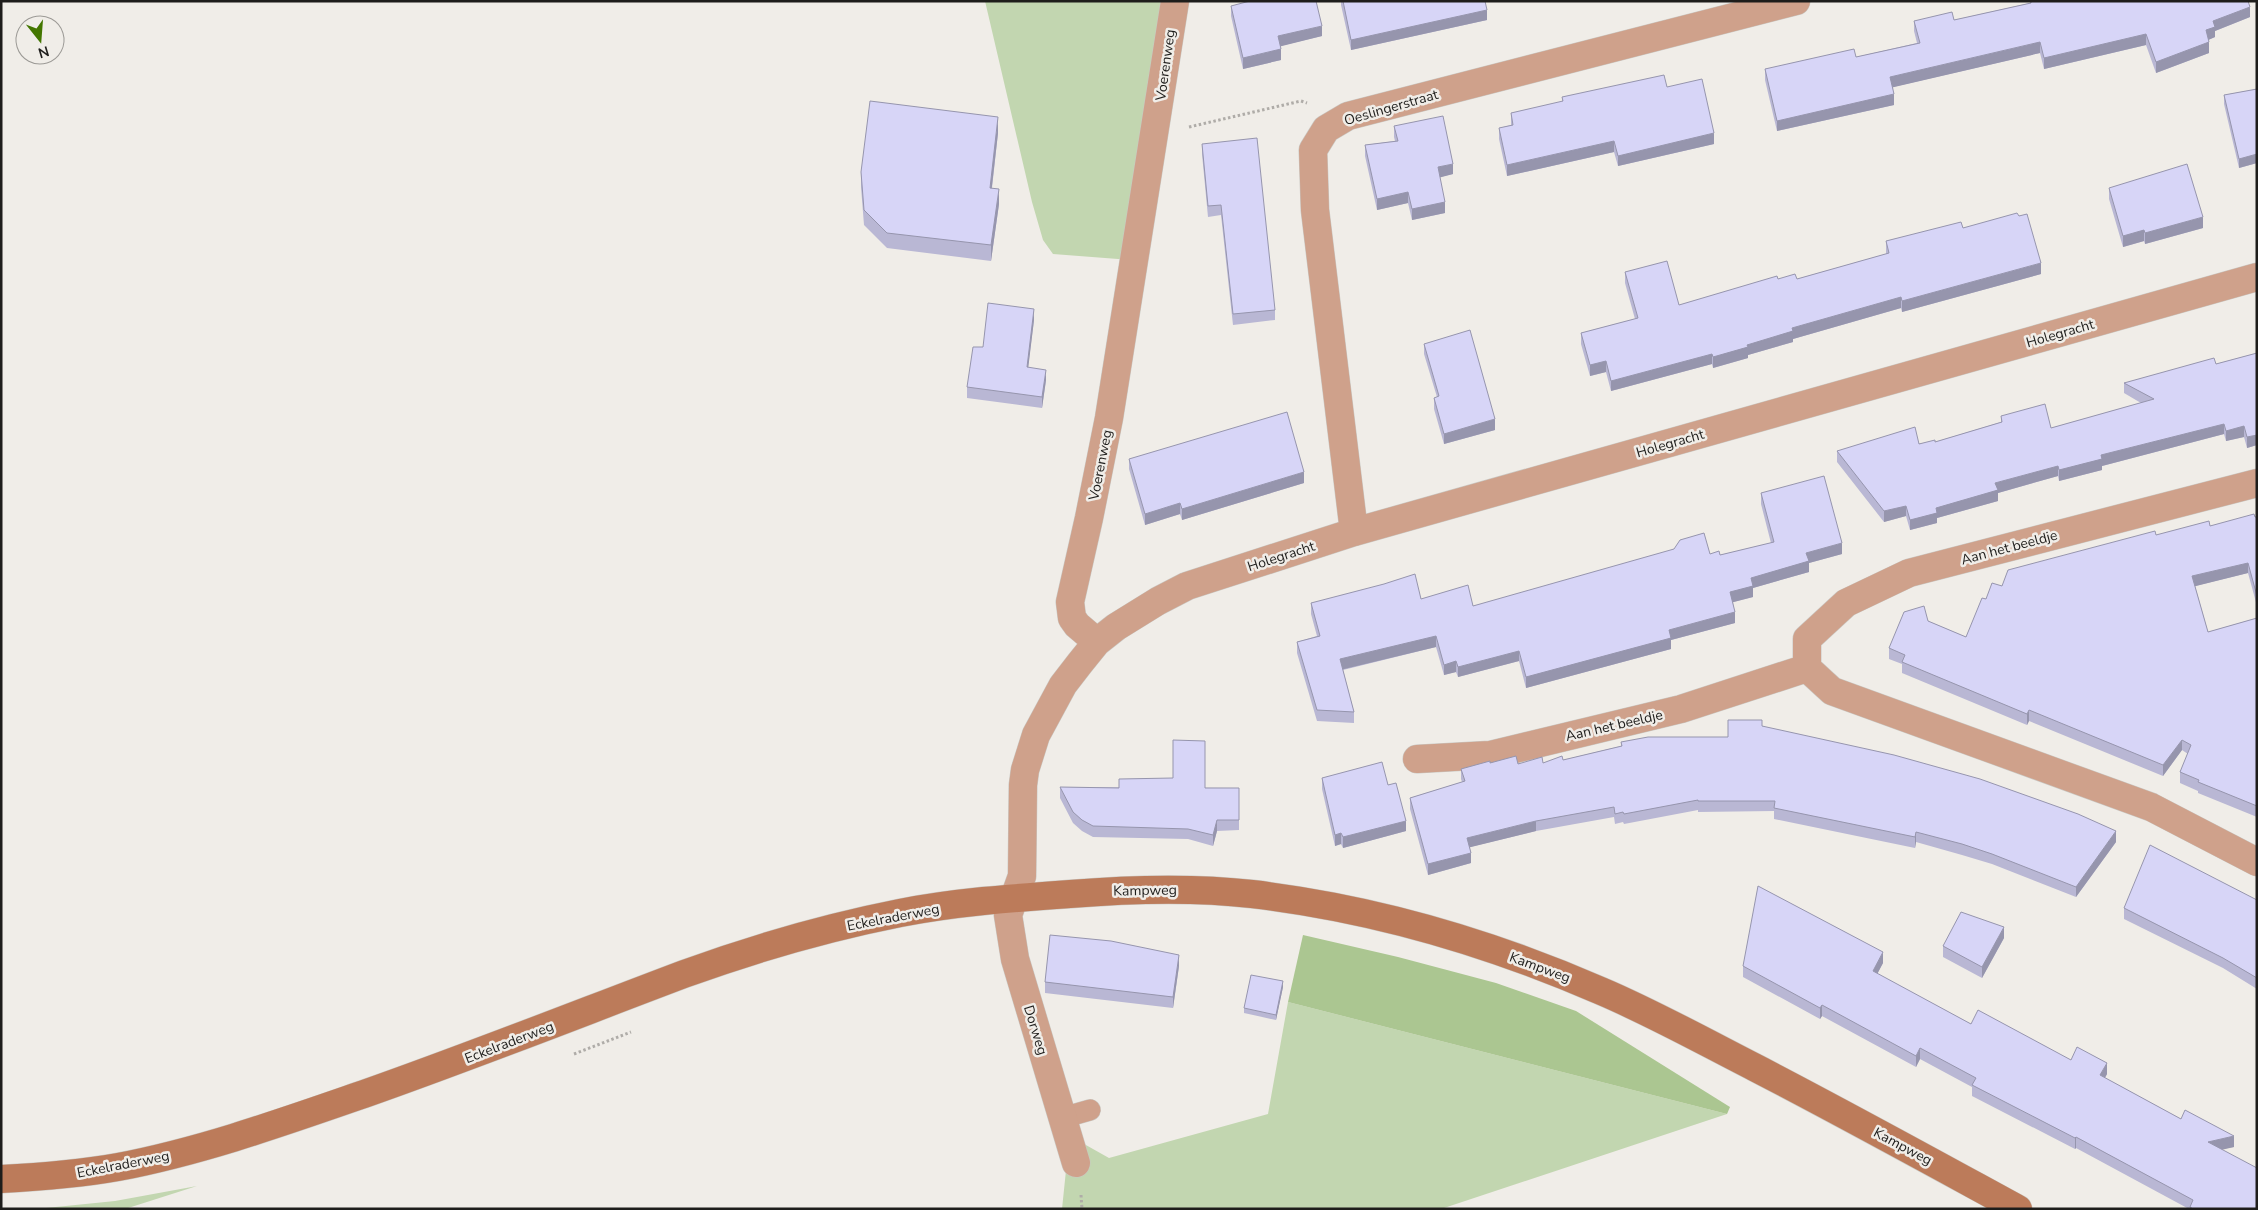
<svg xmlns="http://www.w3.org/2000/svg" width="2258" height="1210" viewBox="0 0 2258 1210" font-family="'Nunito Sans',sans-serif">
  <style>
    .green { fill: #c2d6b0 }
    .forest { fill: #abc691 }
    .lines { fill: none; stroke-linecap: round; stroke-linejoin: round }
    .lane-casing { stroke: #cac8c3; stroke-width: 22 }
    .street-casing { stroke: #cac8c3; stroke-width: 29 }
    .secondary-casing { stroke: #cac8c3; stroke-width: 29 }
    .path { stroke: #afaca8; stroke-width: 3; stroke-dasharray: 2.5 2.5; stroke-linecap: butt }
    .lane { stroke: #cfa18b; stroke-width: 21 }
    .street { stroke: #cfa18b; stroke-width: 28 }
    .secondary { stroke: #bc7b5a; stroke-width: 28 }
    .wall { fill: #b9b7d4 }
    .shaded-wall { fill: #9695ad }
    .building { fill: #d7d5f7; stroke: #9695ad }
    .labels { text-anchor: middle; stroke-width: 5; stroke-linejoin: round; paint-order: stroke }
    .street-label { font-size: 14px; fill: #1e1d1b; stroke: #f0ede8 }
  </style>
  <rect width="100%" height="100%" fill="#f0ede8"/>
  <path class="green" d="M985,1H1165L1131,260L1053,254L1043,240L1032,202Z
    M1288,1002L1727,1114L1441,1209H1062L1068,1151L1061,1131L1109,1158L1268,1114Z
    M197,1186L125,1209H36L115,1201Z"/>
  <path class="forest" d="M1303,935L1398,957L1496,983L1576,1011L1730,1107L1727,1114L1288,1002Z"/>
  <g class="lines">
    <g class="lane-casing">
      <path id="lane" d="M1062,1118L1090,1110"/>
    </g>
    <g class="street-casing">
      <path id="street" d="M1354,532L1315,210L1313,150L1326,129L1348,116L1796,1
        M1097,642L1077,625L1072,618L1070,602L1089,518L1109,418L1175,1
        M1807,668V639L1846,603L1909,573L2257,483
        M1417,759L1490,755L1681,709L1807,668L1832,691L2151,807L2257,862
        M1076,1163L1015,959L1008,915L1022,876L1023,785L1025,770L1036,735L1063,685L1080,663L1097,642L1116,627L1158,601L1187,586L1354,532L2257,277"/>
    </g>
    <g class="secondary-casing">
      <path id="secondary" d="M1,1179C40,1177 79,1174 118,1167C202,1151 283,1122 364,1094C472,1056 578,1014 684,974C753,949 829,927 900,913C956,902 1014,898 1070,894C1131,889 1191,887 1252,894C1371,908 1491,943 1601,991C1653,1013 1703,1041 1754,1067C1843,1113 1930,1161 2018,1209"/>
    </g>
    <path class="path" d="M1189,127L1301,101L1307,103
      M574,1054L631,1032
      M1081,1195L1082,1209"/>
    <use href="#lane" class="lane"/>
    <use href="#street" class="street"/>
    <use href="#secondary" class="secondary"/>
  </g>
  <path class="wall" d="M1341,1H1485L1487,20L1351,50L1341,5Z
    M2030,1H2248L2250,17L2215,31V37L2208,40L2209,53L2156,73L2146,45L2044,69L2040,53L1893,87L1894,105L1777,131L1765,80V69L1856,57L1917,43L1914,31V21L1954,20L2030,3Z
    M1231,6L1322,36L1280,46L1281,60L1243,69L1231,16Z
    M1667,87L1714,144L1618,166L1614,152L1507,176L1499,139V128L1511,125V113L1562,102V97Z
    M2257,89V163L2239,168L2224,104V95Z
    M1394,126L1453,174L1440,177L1445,213L1412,220L1408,203L1377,210L1365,156V145L1395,141L1394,137Z
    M998,133L992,188L999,204L991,261L887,248L864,225L861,187V172Z
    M1202,144L1275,310V320L1233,325L1221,215L1208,217L1202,154Z
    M2109,188L2203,228L2145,244L2144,241L2123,247L2109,199Z
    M1963,228L2041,274L1902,312L1901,308L1793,339V342L1748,355V358L1713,368L1712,364L1611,391L1606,372L1590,376L1581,344V333L1635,319L1625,283V272L1679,305L1778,279H1797L1886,254V241Z
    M1034,320L1028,367L1046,380L1042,408L967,398V387L983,347Z
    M1424,344L1495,430L1444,444L1434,409V398L1437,397L1424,354Z
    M2257,353V445L2247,448L2244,437L2226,441L2224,434L2102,466V470L2059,481L2058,476L1998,493V501L1937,518V523L1910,530L1906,516L1884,522L1837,462V451L1935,442L2001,422V416L2051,428L2141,403L2124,393V383L2216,364Z
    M1129,459L1304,483L1182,520L1180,514L1145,525L1129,469Z
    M1761,493L1842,554L1809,563V572L1753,588V597L1733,602L1735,623L1671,640V649L1526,688L1519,661L1458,677L1456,672L1444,675L1436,647L1343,670L1354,712V723L1317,721L1297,653V642L1317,636L1311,614V603L1421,599L1473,606L1710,554L1720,555L1771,543L1761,504Z
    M2257,517V606L2248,573L2195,586L2208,632L2257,618V817L2198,793V791L2180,783V772L2188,754L2182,750L2163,776L2029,721L2027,725L1902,673V664L1889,659V648L1928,621L1966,637L1986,599L2002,586L2156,535L2210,526Z
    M1762,726L2116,842L2076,897L1992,864L1962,855L1916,842L1915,848L1774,819V811L1698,812V810L1624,824L1623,822L1615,824L1614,817L1536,831L1470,847L1471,863L1428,875L1410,809V798L1462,782L1461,779V769L1490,763H1543L1563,760L1621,746V742L1728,737Z
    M1322,778L1388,785L1406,831L1343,848L1341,844L1335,846L1322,789Z
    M1060,787L1239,788V830L1217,831L1213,846L1188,839L1093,837L1082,831L1073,823L1060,798Z
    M2257,900V989L2223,968L2124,919V908Z
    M2004,938L1982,978L1943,957V946Z
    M1883,963L1877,974L1971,1024L2107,1074L2105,1078L2181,1119L2234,1147L2222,1149L2257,1209H2189L2076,1148L2075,1149L1972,1096V1087L1920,1059L1916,1067L1822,1016L1820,1019L1743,977V966Z
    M1179,966L1173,1008L1045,993V982Z
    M1283,987L1276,1020L1244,1013V1008Z"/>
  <path class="shaded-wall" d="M2250,7V17L2215,31V37L2206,41V30L2213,21Z
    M1487,10V20L1351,50V40Z
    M1322,26V36L1278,47V36Z
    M2146,34V45L2044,69V58Z
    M2040,42V53L1890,88V77Z
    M2209,42V53L2156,73V62Z
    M1281,49V60L1243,69V58Z
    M1894,94V105L1777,131V121Z
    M998,117V133L990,203V188Z
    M1714,133V144L1618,166V156Z
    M1614,141V152L1507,176V165Z
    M2257,154V163L2239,168V159Z
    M1453,164V174L1438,178V167Z
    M999,189V204L991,261V245Z
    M1408,192V203L1377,210V199Z
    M1445,202V213L1412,220V209Z
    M2203,217V228L2145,244V233Z
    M2144,230V241L2123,247V236Z
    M2041,263V274L1902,312V301Z
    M1901,297V308L1793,339V342L1748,355V358L1713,368V357L1792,328Z
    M1034,309V320L1027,378V367Z
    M1712,354V364L1611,391V381Z
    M1606,361V372L1590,376V365Z
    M1046,370V380L1042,408V397Z
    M1495,419V430L1444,444V434Z
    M2224,424V434L2102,466V470L2059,481V470L2101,455Z
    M2244,426V437L2226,441V431Z
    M2257,435V445L2247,448V437Z
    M2058,466V476L1998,493V501L1937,518V523L1910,530V520L1936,508L1995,483Z
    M1304,472V483L1182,520V509Z
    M1180,503V514L1145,525V514Z
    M1906,506V516L1884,522V511Z
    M1842,543V554L1809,563V572L1753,588V597L1730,603V592L1751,578L1806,553Z
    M2248,563V573L2192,587V576Z
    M1735,612V623L1671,640V649L1526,688V677L1669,630Z
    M1436,636V647L1340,670V659Z
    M1519,651V661L1458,677V667Z
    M1456,661V672L1444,675V665Z
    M2029,710V721L2027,725V714Z
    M2182,740V750L2163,776V765Z
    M1217,820V831L1213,846V835Z
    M1406,821V831L1343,848V837Z
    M1536,821V831L1467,848V838Z
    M2116,831V842L2076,897V887Z
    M1916,832V842L1915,848V837Z
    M1341,833V844L1335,846V835Z
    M1471,853V863L1428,875V864Z
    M2004,927V938L1982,978V967Z
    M1883,952V963L1873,982V971Z
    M1179,955V966L1173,1008V997Z
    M1283,981V987L1276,1020V1015Z
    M1822,1005V1016L1820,1019V1008Z
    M1920,1048V1059L1916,1067V1056Z
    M2107,1063V1074L2100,1086V1075Z
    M2234,1136V1147L2208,1153V1142Z
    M2076,1137V1148L2075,1149V1138Z"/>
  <path class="building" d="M1250,1H1316L1322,26L1278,36L1281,49L1243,58L1231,6Z
    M1343,1H1485L1487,10L1351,40Z
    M2031,1H2248L2250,7L2213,21L2215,27L2206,30L2209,42L2156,62L2146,34L2044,58L2040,42L1890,77L1894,94L1777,121L1765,69L1854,49L1856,57L1920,43L1914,21L1952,12L1954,20L2031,3Z
    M1664,75L1667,87L1702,79L1714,133L1618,156L1614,141L1507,165L1499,128L1513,125L1511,113L1563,101L1562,97Z
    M2257,89V154L2239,159L2224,95Z
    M870,101L998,117L990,188L999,189L991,245L887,233L864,210L861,172Z
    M1443,116L1453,164L1438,167L1445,202L1412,209L1408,192L1377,199L1365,145L1398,141L1394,126Z
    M1257,138L1275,310L1233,314L1221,205L1208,206L1202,144Z
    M2187,164L2203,217L2145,233L2144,230L2123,236L2109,188Z
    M2017,213L2019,216L2027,214L2041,263L1902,301L1901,297L1792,328L1793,331L1747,345L1748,347L1713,357L1712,354L1611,381L1606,361L1590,365L1581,333L1638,318L1625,272L1667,261L1679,305L1777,276L1778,279L1795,274L1797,279L1889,253L1886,241L1961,222L1963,228Z
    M988,303L1034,309L1027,367L1046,370L1042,397L967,387L973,347H983Z
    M1470,330L1495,419L1444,434L1434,398L1439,396L1424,344Z
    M2257,353V435L2247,437L2244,426L2226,431L2224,424L2101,455L2102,459L2059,470L2058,466L1995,483L1998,490L1936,508L1937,513L1910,520L1906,506L1884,511L1837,451L1915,427L1919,444L1935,440V442L2002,422L2001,416L2045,404L2051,428L2154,399L2124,383L2214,358L2216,364Z
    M1287,412L1304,472L1182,509L1180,503L1145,514L1129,459Z
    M1824,476L1842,543L1806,553L1809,561L1751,578L1753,586L1730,592L1735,612L1669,630L1671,638L1526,677L1519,651L1458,667L1456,661L1444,665L1436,636L1340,659L1354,712L1317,710L1297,642L1320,636L1311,603L1384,584L1415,574L1421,599L1468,585L1473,606L1674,549L1680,540L1704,533L1710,554L1719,551L1720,555L1774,542L1761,493Z
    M2254,514L2255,517H2257V596L2248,563L2192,576L2208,632L2257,618V806L2198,782L2199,780L2180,772L2191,745L2182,740L2163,765L2029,710L2027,714L1902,662L1905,655L1889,648L1904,612L1924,606L1928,621L1966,637L1982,598L1986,599L1992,583L2002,586L2008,570L2155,531L2156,535L2209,521L2210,526Z
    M1728,720H1762V726L1894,755L1980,779L2078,814L2116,831L2076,887L1992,854L1962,844L1916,832L1915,837L1774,808L1775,801H1698V800L1624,814L1623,812L1615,814L1614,807L1536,821L1467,838L1471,853L1428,864L1410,798L1465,781L1461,769L1490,761V763L1516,756L1518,764L1542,757L1543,763L1562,756L1563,760L1622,746L1621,742L1648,737H1728Z
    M1173,740L1205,741V788H1239V820H1217L1213,835L1188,829L1093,826L1082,820L1073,812L1060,787L1119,788V779L1173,778Z
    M1382,762L1388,785L1396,783L1406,821L1343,837L1341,833L1335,835L1322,778Z
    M2150,845L2257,900V978L2223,958L2124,908Z
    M1758,886L1883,952L1873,971L1971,1024L1978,1010L2071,1060L2077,1047L2107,1063L2100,1075L2181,1119L2185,1110L2234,1136L2208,1142L2257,1168V1209H2193L2190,1207L2193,1200L2076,1137L2075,1138L1972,1085L1976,1078L1920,1048L1916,1056L1822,1005L1820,1008L1743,966Z
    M1961,912L2004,927L1982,967L1943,946Z
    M1050,935L1111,941L1179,955L1173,997L1045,982Z
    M1251,975L1283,981L1276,1015L1244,1008Z"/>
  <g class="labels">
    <g class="street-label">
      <text transform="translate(1165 65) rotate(-82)" y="5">Voerenweg</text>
      <text transform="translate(1391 107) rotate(-16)" y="5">Oeslingerstraat</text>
      <text transform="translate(2060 333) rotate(-16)" y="5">Holegracht</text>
      <text transform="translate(1670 443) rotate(-16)" y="5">Holegracht</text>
      <text transform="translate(1100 465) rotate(-79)" y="5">Voerenweg</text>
      <text transform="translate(2009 547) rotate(-15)" y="5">Aan het beeldje</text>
      <text transform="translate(1281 556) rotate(-18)" y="5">Holegracht</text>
      <text transform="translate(1614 725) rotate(-13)" y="5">Aan het beeldje</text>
      <text transform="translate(1145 890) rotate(-1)" y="5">Kampweg</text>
      <text transform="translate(893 917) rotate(-11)" y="5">Eckelraderweg</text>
      <text transform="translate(1540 967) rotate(20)" y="5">Kampweg</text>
      <text transform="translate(1036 1030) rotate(73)" y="5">Dorweg</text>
      <text transform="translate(509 1042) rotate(-21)" y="5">Eckelraderweg</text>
      <text transform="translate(1903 1146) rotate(28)" y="5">Kampweg</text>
      <text transform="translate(123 1164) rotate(-11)" y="5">Eckelraderweg</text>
    </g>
  </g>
  <rect width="2258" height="1210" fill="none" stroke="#1e1d1b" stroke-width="5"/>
  <g transform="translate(40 40) rotate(163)"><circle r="24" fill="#f0ede8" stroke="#9c9a96"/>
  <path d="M0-4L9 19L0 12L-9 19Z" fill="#437600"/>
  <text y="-8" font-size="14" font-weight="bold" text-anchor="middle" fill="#1e1d1b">N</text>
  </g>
</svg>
